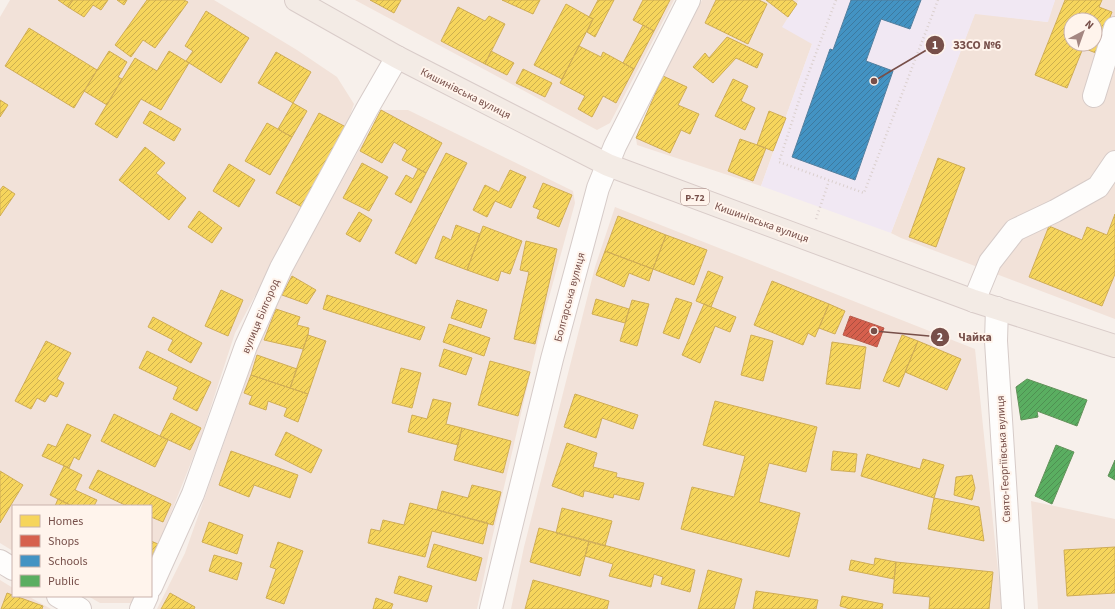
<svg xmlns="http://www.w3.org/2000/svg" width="1115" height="609" viewBox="0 0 1115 609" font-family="'Source Sans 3',sans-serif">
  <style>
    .residential { fill: #f2e2d9; fill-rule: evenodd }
    .education { fill: #f1e8f3 }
    .homes { fill: url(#homes-hatch); stroke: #d0ad56; fill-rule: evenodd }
    .shops { fill: url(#shops-hatch); stroke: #ba5b4c }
    .schools { fill: url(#schools-hatch); stroke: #537f9e }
    .public { fill: url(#public-hatch); stroke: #63925a }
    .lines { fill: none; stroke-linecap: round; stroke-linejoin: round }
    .minor-casing { stroke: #d6cbc8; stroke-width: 24 }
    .major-casing { stroke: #d9ccc9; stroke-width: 24 }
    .path { stroke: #dacfcd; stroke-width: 2.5; stroke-dasharray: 1 3; stroke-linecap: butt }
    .minor { stroke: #fefdfc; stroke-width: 22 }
    .major { stroke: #f3ebe5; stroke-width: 22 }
    .labels { text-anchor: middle; stroke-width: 4; stroke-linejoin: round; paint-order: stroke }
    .shield { fill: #fff4ec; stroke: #a0807a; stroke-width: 1 }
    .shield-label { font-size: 10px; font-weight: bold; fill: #774f49 }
    .street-label { font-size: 11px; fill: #774f49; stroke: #fff4ec }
    .leader { fill: none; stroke: #774f49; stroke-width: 1.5 }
    .callout-dot { fill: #774f49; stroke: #fff4ec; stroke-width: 1.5 }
    .mark-label { font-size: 12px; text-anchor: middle; font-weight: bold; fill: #fff }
    .callout-label { font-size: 12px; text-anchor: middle; font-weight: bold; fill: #774f49; stroke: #fff4ec; stroke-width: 4; stroke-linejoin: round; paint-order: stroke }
  </style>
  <defs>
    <pattern id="homes-hatch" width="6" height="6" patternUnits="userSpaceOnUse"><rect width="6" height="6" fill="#f6d55c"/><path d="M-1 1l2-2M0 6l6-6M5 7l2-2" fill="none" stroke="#ccaf4e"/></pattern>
    <pattern id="shops-hatch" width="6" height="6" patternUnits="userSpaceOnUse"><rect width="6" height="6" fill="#d6604d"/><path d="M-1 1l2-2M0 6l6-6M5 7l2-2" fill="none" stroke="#aa4e3f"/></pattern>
    <pattern id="schools-hatch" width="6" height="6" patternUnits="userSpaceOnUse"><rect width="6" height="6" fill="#4393c3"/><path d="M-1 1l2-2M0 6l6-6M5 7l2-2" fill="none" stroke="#3d7aa0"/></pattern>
    <pattern id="public-hatch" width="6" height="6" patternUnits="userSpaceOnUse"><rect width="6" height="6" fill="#5aae61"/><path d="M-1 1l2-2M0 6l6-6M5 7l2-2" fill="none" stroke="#4f9052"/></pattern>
  </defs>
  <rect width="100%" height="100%" fill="#f7f0eb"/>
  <path class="residential" d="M10,0H214L297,50L337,77L354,104L346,127L235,333L200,440L151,563V506H13V551L0,543V17Z
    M355,0H674L610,123L597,130Z
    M702,0H799L797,4L812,44L761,186L637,145L636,138L663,76Z
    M1055,0H1115V319L901,238L891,233L975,13L1047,22ZM1071,20H1095V44H1071Z
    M381,110H408L573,191L575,203L543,319L491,543L477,609H157L185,553L263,333L288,278Z
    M615,207L975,349L1002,609H511L524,547L595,267Z
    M1031,501L1115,519V609H1038Z
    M0,580L13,588V596H28L51,609H0Z
    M88,596H136L133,603H100Z"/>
  <path class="education" d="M799,0H1055L1048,22L975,14L891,233L761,186L812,44L782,27Z"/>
  <path class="homes" d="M58,0H73L68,7Z
    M73,0H108L101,10L93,5L84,17L68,7Z
    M117,0H127L124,5Z
    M147,0H184L188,2L155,48L143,40L131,57L115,45Z
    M370,0H401L394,13Z
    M502,0H540L533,14Z
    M598,0H614L595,37L587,32L593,19L589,17Z
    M643,0H670L654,31L633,20Z
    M716,0H759L767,4L748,44L705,23Z
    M766,0H792L797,4L788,17Z
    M1065,0H1102L1099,7L1112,12L1096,53L1083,48L1067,88L1035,75ZM1071,20H1095V44H1071Z
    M566,4L593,19L562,79L534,65Z
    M458,7L485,21L489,16L505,24L485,64L441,41Z
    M206,11L249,38L221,83L186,61L193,51L185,46Z
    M643,25L654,31L634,69L623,63Z
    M29,28L97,70L74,108L5,66Z
    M727,37L763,54L757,68L736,58L713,83L693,67L705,53L709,58Z
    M579,46L601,57L603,52L634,69L616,103L603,96L592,117L578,109L585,96L560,83Z
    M109,51L127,62L118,77L122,79L107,105L84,91Z
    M169,51L189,63L161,110L141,99L117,138L95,124L135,58L157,71Z
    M491,51L514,63L507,75L485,64Z
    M276,52L311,72L293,103L258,83Z
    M523,69L552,83L545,97L516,83Z
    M663,76L687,87L678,105L699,114L690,134L681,130L670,153L636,138Z
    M733,79L748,86L741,101L755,108L745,130L715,116Z
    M0,100L8,105L0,117Z
    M293,103L307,111L292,137L278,129Z
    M381,110L442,143L426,173L402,160L407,150L394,142L382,163L360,151Z
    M150,111L181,129L174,141L143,123Z
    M769,111L786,118L773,151L757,145Z
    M319,113L346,127L302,207L276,193Z
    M267,123L292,137L270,175L245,161Z
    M740,139L766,148L753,181L728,171Z
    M145,147L165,163L156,173L186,198L169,220L119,180Z
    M446,153L467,163L416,264L395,253Z
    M938,158L965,168L936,247L909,237Z
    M362,163L388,177L369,211L343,198Z
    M229,164L255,180L239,207L213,191Z
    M418,169L426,173L411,203L395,194L406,175L413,179Z
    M510,170L526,177L511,208L495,201L487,217L473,210L485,185L499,192Z
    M543,183L572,195L559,227L537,218L540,210L533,207Z
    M3,186L15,194L0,216V190Z
    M199,211L222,228L212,243L188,227Z
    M359,212L372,220L360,242L346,234Z
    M1115,214V274L1102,306L1029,277L1049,226L1082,240L1087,227L1107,235Z
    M618,216L666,235L653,269L605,251Z
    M456,225L480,234L467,270L435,258L443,236L451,240Z
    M483,226L522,241L510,274L501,271L498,281L467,270Z
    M666,235L707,250L694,285L653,269Z
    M526,241L557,249L535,344L514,339L529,272L520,270Z
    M605,251L653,269L649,281L629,273L624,287L596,275Z
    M708,271L723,277L711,307L696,301Z
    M292,276L316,290L307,304L282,295Z
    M772,281L829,304L815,337L808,333L803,345L754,325Z
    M221,290L243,300L228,336L205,326Z
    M327,295L425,327L420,340L323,309Z
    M676,298L692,303L679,339L663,333Z
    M596,299L629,309L625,323L592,314Z
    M457,300L487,310L481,328L451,318Z
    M632,300L649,304L637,346L620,341Z
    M704,304L736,317L730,332L715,326L700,363L682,355Z
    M829,304L845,311L835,334L819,328Z
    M276,309L300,317L297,325L309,328L308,335L303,349L264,340Z
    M153,317L202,343L191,363L168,350L173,340L148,327Z
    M449,324L490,338L484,356L443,342Z
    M308,335L326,341L308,394L290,388Z
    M751,335L773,341L763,381L741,375Z
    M902,335L918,341L899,387L883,381Z
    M46,341L71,353L57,379L64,383L57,397L50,394L45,402L37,398L31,409L15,401Z
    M918,341L961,359L947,390L905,372Z
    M832,342L866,347L860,389L826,384Z
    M444,349L472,358L466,375L439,366Z
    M147,351L211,382L197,411L173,399L178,387L139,368Z
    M257,355L297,369L290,388L251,375Z
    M490,361L530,372L518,416L478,405Z
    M401,368L421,373L412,408L392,403Z
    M251,375L308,394L298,422L284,416L287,408L268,401L266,410L249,404L252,396L244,393Z
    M575,394L638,415L633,429L602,418L596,438L564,427Z
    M433,399L451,403L446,424L462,428L458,445L408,432L412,415L427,419Z
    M715,401L817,427L806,472L769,463L759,502L800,513L789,557L681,529L692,487L734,497L745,456L703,445Z
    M171,413L201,428L190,450L160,436Z
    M114,414L168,440L155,467L101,441Z
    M67,424L91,435L79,460L74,457L69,468L42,456L48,444L56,447Z
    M462,428L511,441L503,473L454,460Z
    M286,432L322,450L311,473L275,455Z
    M567,443L597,453L593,467L617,473L616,477L644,483L639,500L614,494L613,498L586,491H584L583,497L552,486Z
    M231,451L298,475L290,498L254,485L249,497L219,485Z
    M833,451L857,454L855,472L831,470Z
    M867,454L920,469L923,459L944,465L934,498L861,476Z
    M64,466L82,475L75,490L97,500L94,506H72L50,495Z
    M98,470L171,504L163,522L151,517V506H127L89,488Z
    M0,471L23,485L0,523Z
    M972,475L975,488L972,500L954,495L956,477Z
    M472,485L501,492L493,525L437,510L442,491L468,498Z
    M934,498L979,507L984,541L928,529Z
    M58,499L72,506H55Z
    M410,503L488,523L483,544L432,531L425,557L368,543L371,529L380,531L383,520L404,525Z
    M562,508L612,521L605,546L556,533Z
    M209,522L243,535L237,554L202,542Z
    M539,528L589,541L580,576L530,562Z
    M151,541L158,544L151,558Z
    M589,541L695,570L690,592L661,584L663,577L654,574L651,587L609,576L613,564L585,556Z
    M278,542L303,551L284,604L266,598L276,569L270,567Z
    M434,544L482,558L476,581L427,567Z
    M1115,547V593L1067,596L1064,550Z
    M214,555L242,563L237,580L209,571Z
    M875,558L896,562L894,579L849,570L851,560L874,565Z
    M896,562L993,572L989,609H929L930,597L893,593Z
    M708,570L742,579L734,609H698Z
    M399,576L432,586L427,602L394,593Z
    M533,580L609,601L607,609H525Z
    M756,591L818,600L816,609H753Z
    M7,593L43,606L42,609H1Z
    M170,593L195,607L194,609H161Z
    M842,596L883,604L882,609H850L840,606Z
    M376,598L393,604L391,609H373Z"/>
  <path class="shops" d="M850,316L884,328L877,347L843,335Z"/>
  <path class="schools" d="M851,0H921L910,29L881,19L866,61L893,71L855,180L792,157L830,49L833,50Z"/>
  <path class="public" d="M1027,379L1087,400L1077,426L1037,411L1038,417L1021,420L1016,387Z
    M1056,445L1074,452L1052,504L1035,496Z
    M1115,460V480L1108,476Z"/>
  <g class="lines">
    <g class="minor-casing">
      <path id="minor" d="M1094,96L1115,28
        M974,301L990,262L1015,230L1055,211L1098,187L1115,162
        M997,308L996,341L1013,609
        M0,561L13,569
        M151,587L193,494L246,346L281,268L367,109L397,57
        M58,596L80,609
        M141,609L147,596
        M491,609L552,359L598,188L615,146L689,0"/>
    </g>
    <g class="major-casing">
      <path id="major" d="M296,0L397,57L608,165L974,301L1115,346"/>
    </g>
    <path class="path" d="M836,0L803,88L779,162L864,193L938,0
      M816,219L829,181"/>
    <use href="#minor" class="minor"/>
    <use href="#major" class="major"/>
  </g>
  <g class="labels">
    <rect class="shield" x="681" y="189" width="28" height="16" rx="3"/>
    <g class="shield-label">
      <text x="695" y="201">Р-72</text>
    </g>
    <g class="street-label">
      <text transform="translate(466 93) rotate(27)" y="4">Кишинівська вулиця</text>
      <text transform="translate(762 222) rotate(20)" y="4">Кишинівська вулиця</text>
      <text transform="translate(569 297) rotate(-75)" y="4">Болгарська вулиця</text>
      <text transform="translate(260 316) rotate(-67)" y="4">вулиця Білгород</text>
      <text transform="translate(1003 459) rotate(-93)" y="4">Свято-Георгіївська вулиця</text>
    </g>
  </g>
  <path class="leader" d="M874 81L935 45M874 331L940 337"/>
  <g class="callout-dot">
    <circle cx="874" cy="81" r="4"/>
    <circle cx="874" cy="331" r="4"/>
    <circle cx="935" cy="45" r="10"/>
    <circle cx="940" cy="337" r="10"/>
  </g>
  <g class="mark-label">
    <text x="935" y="49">1</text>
    <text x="940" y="341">2</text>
  </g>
  <g class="callout-label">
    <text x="977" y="49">ЗЗСО №6</text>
    <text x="975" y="341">Чайка</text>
  </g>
  <rect x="12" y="505" width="140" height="92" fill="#fff4ec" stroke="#c9b2ab"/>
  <rect x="20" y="515" width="20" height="12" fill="#f6d55c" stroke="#c9b2ab"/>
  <text x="48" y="525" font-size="12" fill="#774f49">Homes</text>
  <rect x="20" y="535" width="20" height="12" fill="#d6604d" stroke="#c9b2ab"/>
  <text x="48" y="545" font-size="12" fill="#774f49">Shops</text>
  <rect x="20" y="555" width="20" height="12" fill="#4393c3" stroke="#c9b2ab"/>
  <text x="48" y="565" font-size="12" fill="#774f49">Schools</text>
  <rect x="20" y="575" width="20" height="12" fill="#5aae61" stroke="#c9b2ab"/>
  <text x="48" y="585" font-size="12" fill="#774f49">Public</text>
  <g transform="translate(1083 32) rotate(41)"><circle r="19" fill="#fff4ec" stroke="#c9b2ab"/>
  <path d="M0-3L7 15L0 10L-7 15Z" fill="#a48782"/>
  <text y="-6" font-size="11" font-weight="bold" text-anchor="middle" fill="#774f49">N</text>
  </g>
</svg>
